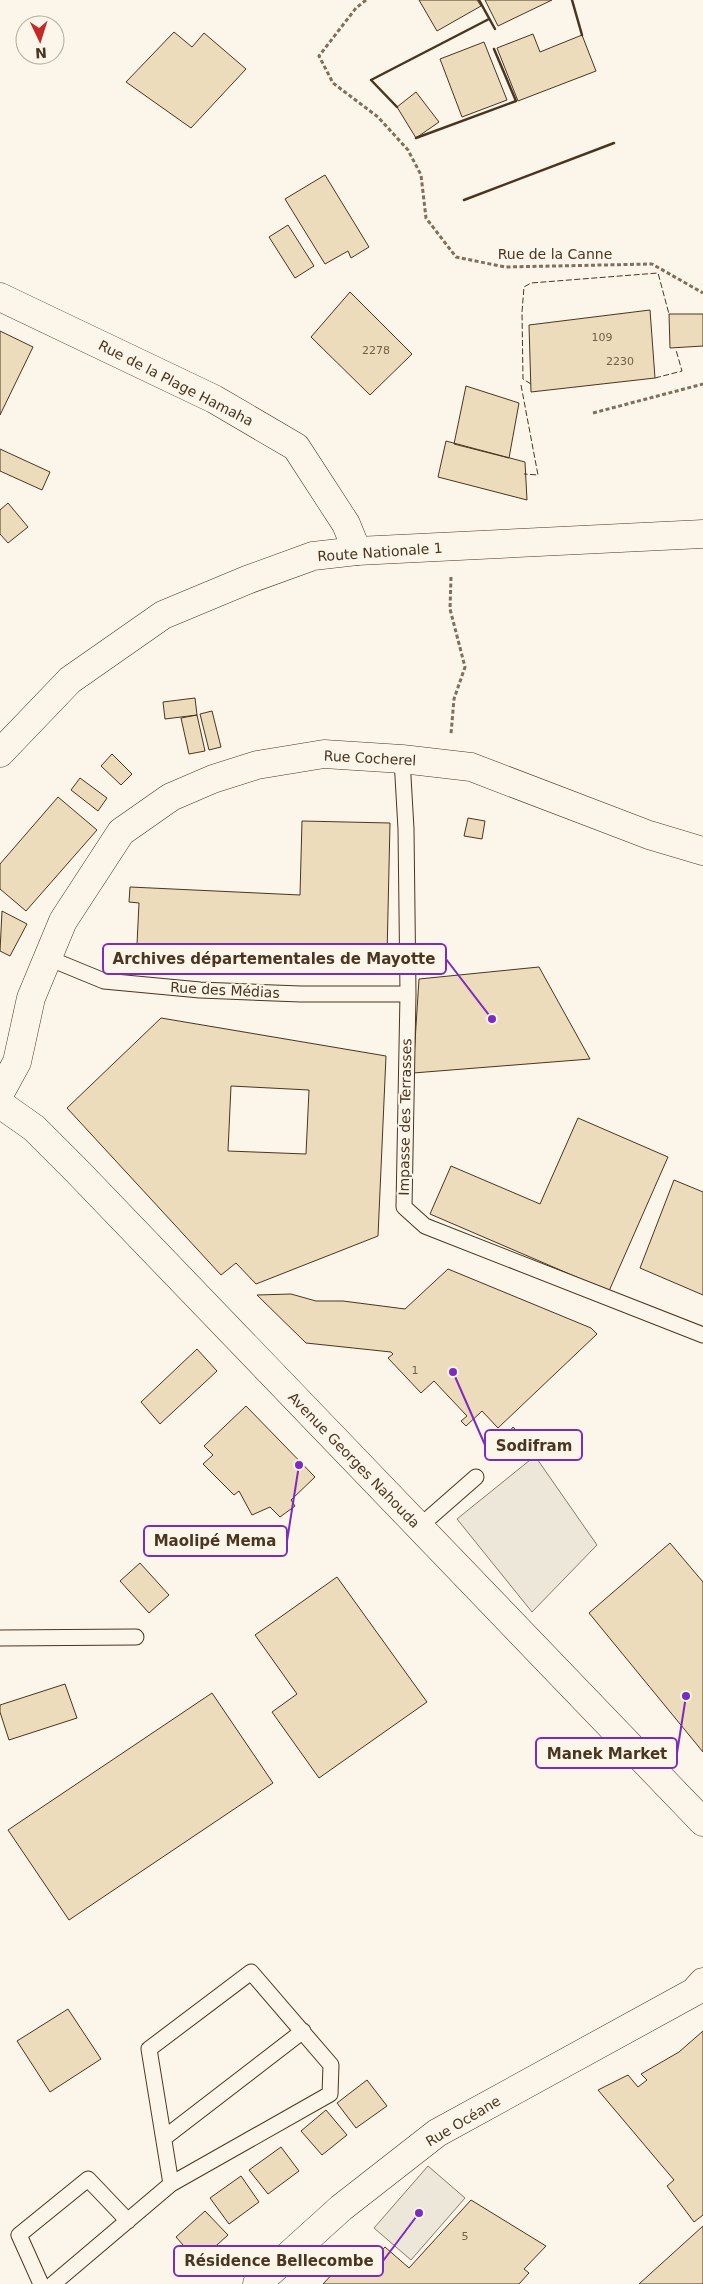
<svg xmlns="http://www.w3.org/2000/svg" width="703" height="2284" viewBox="0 0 703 2284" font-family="'DejaVu Sans',sans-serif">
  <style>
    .parking { fill: #ede7d9; stroke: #887966 }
    .building { fill: #ecdcbc; stroke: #4a3520; fill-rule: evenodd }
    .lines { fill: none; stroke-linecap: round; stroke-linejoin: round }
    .lane-casing { stroke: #4a3520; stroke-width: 17 }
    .street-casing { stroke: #4a3520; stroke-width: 29 }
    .primary-casing { stroke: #4a3520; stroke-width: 29 }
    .path { stroke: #7f6f5c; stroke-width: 3; stroke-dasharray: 4 2.5; stroke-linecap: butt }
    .lane { stroke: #fbf6e9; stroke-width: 15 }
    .street { stroke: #fbf6e9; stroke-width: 28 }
    .primary { stroke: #fbf6e9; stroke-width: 28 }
    .fence { stroke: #4a3520; stroke-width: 1; stroke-dasharray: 6 2.5; stroke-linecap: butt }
    .wall { stroke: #4a3520; stroke-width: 2.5 }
    .labels { text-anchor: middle; stroke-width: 4; stroke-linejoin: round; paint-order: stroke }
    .number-label { font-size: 11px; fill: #725f47 }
    .street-label { font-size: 14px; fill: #4a3520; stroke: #fbf6e9 }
    .leader { fill: none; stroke: #7b2cbf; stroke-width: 2 }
    .callout-dot { fill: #7b2cbf; stroke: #fbf6e9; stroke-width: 2 }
    .callout { fill: #fbf6e9; stroke: #7b2cbf; stroke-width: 2 }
    .callout-label { font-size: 15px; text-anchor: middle; font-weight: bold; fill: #4a3520 }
  </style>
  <rect width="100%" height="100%" fill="#fbf6e9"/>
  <path class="parking" d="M535,1456L597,1545L532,1612L457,1519Z
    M428,2166L465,2198L411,2260L374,2228Z"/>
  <path class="building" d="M419,0H477L481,6L437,31Z
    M485,0H552L498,26Z
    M174,32L192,47L204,33L246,69L191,128L126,82Z
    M533,34L540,52L582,35L596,71L518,101L497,48Z
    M484,42L507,100L462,117L440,59Z
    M416,92L439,122L416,138L397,107Z
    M325,175L369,247L351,258L348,251L325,264L285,199Z
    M288,225L314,266L295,278L269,237Z
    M350,292L412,354L370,395L311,337Z
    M650,310L655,378L531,392L529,325Z
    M669,314H703V346L670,348Z
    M0,331L33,347L0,415Z
    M466,386L519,403L509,458L454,444Z
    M446,441L525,462L527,500L438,477Z
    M0,449L50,472L42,490L0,471Z
    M8,503L28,527L8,543L0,534V510Z
    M195,698L197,715L165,719L163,702Z
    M212,711L221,747L209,750L200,714Z
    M197,715L205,751L189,754L181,718Z
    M112,754L132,774L121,785L101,766Z
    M80,778L107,798L98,811L71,790Z
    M58,797L97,830L26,911L0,889V864Z
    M468,818L485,821L482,839L464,836Z
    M302,821L390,823L387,956H369L368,969L168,960L167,967L136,965L139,903L129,902L130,887L300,895Z
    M2,911L27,924L10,956L0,951Z
    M539,967L590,1059L413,1073L419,979Z
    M161,1018L386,1056L378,1236L256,1284L236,1263L221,1275L67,1108ZM231,1086L309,1090L306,1154L228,1151Z
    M578,1118L668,1157L609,1291L430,1214L451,1166L540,1204Z
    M674,1180L703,1192V1295L640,1268Z
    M448,1269L591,1328L597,1334L498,1428L482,1411L466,1426L461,1421L467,1416L434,1381L421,1393L388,1358L393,1354L391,1352L306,1343L257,1295L291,1294L316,1301H343L405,1309Z
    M197,1349L217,1371L160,1424L141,1402Z
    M246,1406L315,1477L291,1500L295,1506L280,1517L270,1507L252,1515L239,1491L234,1495L203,1464L213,1455L204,1446Z
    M513,1427L534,1448L523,1461L503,1440Z
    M670,1543L703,1582V1752L589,1613Z
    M140,1563L169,1595L149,1613L120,1581Z
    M337,1577L427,1702L319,1778L272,1712L297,1694L255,1635Z
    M65,1684L77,1718L9,1740L0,1712V1705Z
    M212,1693L273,1783L69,1920L8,1830Z
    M68,2009L101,2059L50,2092L17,2041Z
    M703,2031V2215L694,2222L667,2186L674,2180L598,2090L628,2075L638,2087L647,2080L641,2074L679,2052Z
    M367,2080L387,2106L356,2128L337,2103Z
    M326,2110L347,2135L322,2155L301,2131Z
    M281,2147L299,2171L268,2194L249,2170Z
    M241,2176L259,2202L229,2224L210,2198Z
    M471,2200L546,2246L524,2269L529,2273L519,2284H323L359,2245L374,2259L385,2247L409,2268Z
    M205,2211L228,2235L198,2262L176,2237Z
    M703,2226V2284H639Z"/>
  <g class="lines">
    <g class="lane-casing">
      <path id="lane" d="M402,759L406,829L408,994L404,1207L425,1226L703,1335
        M48,958L104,981L200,990L301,994H408
        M419,1527L476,1477
        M0,1638L136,1637
        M164,2138L303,2031
        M41,2284L19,2235L88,2179L128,2221
        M53,2284L171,2184L330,2094L331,2065L251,1972L149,2049L171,2184"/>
    </g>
    <g class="street-casing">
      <path id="street" d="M0,297L214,399L296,447L346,524L357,551
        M0,1093L17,1062L31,998L63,921L121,832L171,797L213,779L257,765L324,754L402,759L471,767L649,835L703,851
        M0,1104L34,1128L77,1171L703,1822
        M257,2284L341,2208L437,2133L694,1992L703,1982"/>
    </g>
    <g class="primary-casing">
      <path id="primary" d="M0,753L70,680L163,615L247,580L313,556L357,551L703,534"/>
    </g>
    <path class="path" d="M366,0L356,8L319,56L333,83L378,117L408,150L421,175L426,218L456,257L505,267L652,264L703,293
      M593,413L703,384
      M451,577L450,609L465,667L454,699L451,734"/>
    <use href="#lane" class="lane"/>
    <use href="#street" class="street"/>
    <use href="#primary" class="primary"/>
    <path class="fence" d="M655,378L682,371L676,350
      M531,384L523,379L522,312L524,287L531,283L658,273L669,314
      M521,385L538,475L524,474"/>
    <path class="wall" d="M479,0L495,29
      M572,0L582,35
      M397,107L371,80L489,19
      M416,138L516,101L494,49
      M464,200L614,143"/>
  </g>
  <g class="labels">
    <g class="number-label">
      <text x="602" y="341">109</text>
      <text x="376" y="354">2278</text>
      <text x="620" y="365">2230</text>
      <text x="415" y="1374">1</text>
      <text x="465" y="2240">5</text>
    </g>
    <g class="street-label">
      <text x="555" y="259">Rue de la Canne</text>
      <text transform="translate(176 383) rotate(27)" y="5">Rue de la Plage Hamaha</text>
      <text transform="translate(380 552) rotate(-4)" y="5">Route Nationale 1</text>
      <text transform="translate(370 758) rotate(3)" y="5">Rue Cocherel</text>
      <text transform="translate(225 990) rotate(3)" y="5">Rue des Médias</text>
      <text transform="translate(405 1117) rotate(-89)" y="5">Impasse des Terrasses</text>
      <text transform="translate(354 1460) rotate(46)" y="5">Avenue Georges Nahouda</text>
      <text transform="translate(463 2121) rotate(-31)" y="5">Rue Océane</text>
    </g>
  </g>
  <path class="leader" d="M492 1019L446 959M453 1372L485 1445M299 1465L287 1541M686 1696L677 1753M419 2213L383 2261"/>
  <g class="callout-dot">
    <circle cx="492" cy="1019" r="5"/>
    <circle cx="453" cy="1372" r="5"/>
    <circle cx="299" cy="1465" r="5"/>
    <circle cx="686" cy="1696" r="5"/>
    <circle cx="419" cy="2213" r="5"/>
  </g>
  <g class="callout">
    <rect x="103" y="944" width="343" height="30" rx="5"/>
    <rect x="485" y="1430" width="97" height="30" rx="5"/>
    <rect x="144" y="1526" width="143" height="30" rx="5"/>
    <rect x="536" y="1738" width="141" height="30" rx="5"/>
    <rect x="174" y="2246" width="209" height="30" rx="5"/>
  </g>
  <g class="callout-label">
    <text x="274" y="964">Archives départementales de Mayotte</text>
    <text x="534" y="1451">Sodifram</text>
    <text x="215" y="1546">Maolipé Mema</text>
    <text x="607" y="1759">Manek Market</text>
    <text x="279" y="2266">Résidence Bellecombe</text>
  </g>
  <g transform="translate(40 40) rotate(176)"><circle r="24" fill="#fbf6e9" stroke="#b4a999"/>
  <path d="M0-4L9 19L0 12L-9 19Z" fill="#c62828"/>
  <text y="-8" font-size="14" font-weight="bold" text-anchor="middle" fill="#4a3520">N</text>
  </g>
</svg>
